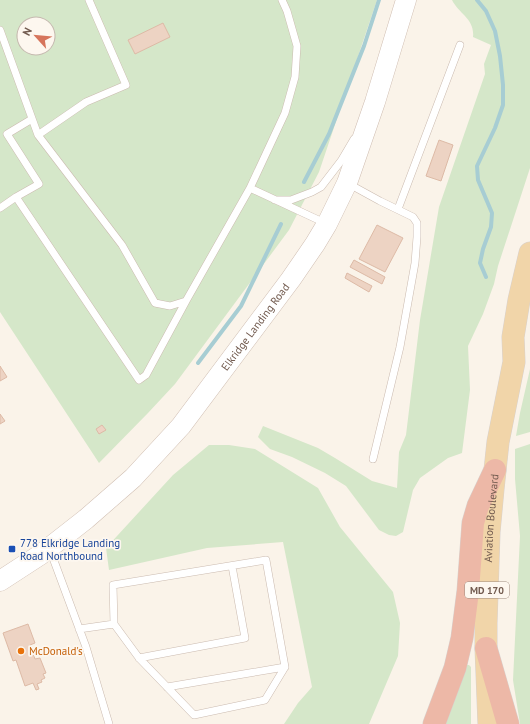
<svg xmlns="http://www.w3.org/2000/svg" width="530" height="724" viewBox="0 0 530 724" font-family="'PT Sans',sans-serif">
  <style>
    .green { fill: #d5e7c9; fill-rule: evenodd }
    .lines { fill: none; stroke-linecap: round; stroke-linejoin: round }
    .stream { stroke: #a7cdd3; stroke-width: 4 }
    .building { fill: #edd3c3; stroke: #ddbaa6 }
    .service-casing { stroke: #cbbbb0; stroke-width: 8 }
    .secondary-casing { stroke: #cfbdb1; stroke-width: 21 }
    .primary-casing { stroke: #d8d1ce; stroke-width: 23 }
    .motorway-casing { stroke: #d8d1ce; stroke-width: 23 }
    .service { stroke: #fff; stroke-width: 7 }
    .secondary { stroke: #fff; stroke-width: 20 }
    .primary { stroke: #f1d5a9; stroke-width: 22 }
    .motorway { stroke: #edb8a7; stroke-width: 22 }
    .transit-dot { fill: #1a4fb4; stroke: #fdf7ef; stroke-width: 1.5 }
    .food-dot { fill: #e8710a; stroke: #fdf7ef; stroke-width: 1.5 }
    .labels { text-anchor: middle; stroke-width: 3.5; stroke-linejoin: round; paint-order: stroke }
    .shield { fill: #fdf7ef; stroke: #9c8a7f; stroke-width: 1 }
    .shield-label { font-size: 10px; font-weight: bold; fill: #725b4f }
    .street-label { font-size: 11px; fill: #725b4f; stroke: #fdf7ef }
    .transit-label { font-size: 11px; fill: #164399; stroke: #fdf7ef; text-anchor: start }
    .food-label { font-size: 11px; fill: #c56008; stroke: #fdf7ef; text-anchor: start }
  </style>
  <rect width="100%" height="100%" fill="#faf3e9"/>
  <path class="green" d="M0,0H377L319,172L289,230L175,384L148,413L99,463L0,312ZM24,24H48V48H24Z
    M452,0H530V168L498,266L494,284L483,314L468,346L470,390L462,453L448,458L420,478L413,490L403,532L396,536L389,535L379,530L346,486L325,473L292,457L270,449L258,437L263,426L318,448L335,458L372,481L397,488L399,452L406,435L420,320L439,207L485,74L484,64L491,45L473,37C475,19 459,14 452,0Z
    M530,369V432L516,436L520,413Z
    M530,444V724H520L513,680L520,536L515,479V449Z
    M209,445H229L255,449L318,488L340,527L393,592L400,623L398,656L369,724H284L298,703L312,687L283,542L207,548L109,570L106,548L173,475Z
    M464,665H469L471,667V724H441Z"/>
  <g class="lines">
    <path class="stream" d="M477,0L486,11L495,31L500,56L503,85V105L495,128L477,166L478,180L492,213L491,227L483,249L480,263L486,277
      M304,182L329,134L364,46L379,0
      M198,363L241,306L281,224"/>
  </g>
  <path class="building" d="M163,23L170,37L135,54L128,40Z
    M439,140L453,145L441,181L426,176Z
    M377,225L403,238L385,272L359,259Z
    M354,260L385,277L382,284L350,267Z
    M347,273L372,286L369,292L345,278Z
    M0,366L7,377L0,381Z
    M0,414L5,421L0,424Z
    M102,425L106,430L99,434L96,429Z
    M28,624L35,643L30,645L35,659L40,658L46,673L43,674L45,678L41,680L42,682L37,684L39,689L36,690L33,683L25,686L16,660L13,661L3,633Z"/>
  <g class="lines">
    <g class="service-casing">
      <path id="service" d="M0,30L38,135L122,245L155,303L170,306L186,301L250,188L285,113L295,77L297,46L287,11L282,0
        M38,135L86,102L126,85L89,0
        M349,184L380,201L413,217L417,223V237L415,263L400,347L373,459
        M250,188L325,223
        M16,197L39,184L7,134L32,119
        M275,200H291L312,192L321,187L341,161L354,139
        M0,208L16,197L139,380L146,375L186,301
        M398,209L460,45
        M50,550L86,647L109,724
        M266,560L285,667L265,700L194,715L139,658L114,624L113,585Z
        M79,629L114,624
        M139,658L245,638L232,566
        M167,687L285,667"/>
    </g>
    <g class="secondary-casing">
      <g id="secondary">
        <path id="s1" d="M0,581L40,555L86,519L133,478L181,426L291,279L315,244L327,224L347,183L375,102L406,0"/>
      </g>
    </g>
    <g class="primary-casing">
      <g id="primary">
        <path id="s2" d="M489,724L486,648V623L489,532L493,489L498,442L514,362L513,337L519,300L530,253"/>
      </g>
    </g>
    <g class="motorway-casing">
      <path id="motorway" d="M486,648L508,724
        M434,724L455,668L462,638L468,591L473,523L478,506L495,470"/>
    </g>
    <use href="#service" class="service"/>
    <use href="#secondary" class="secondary"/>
    <use href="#primary" class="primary"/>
    <use href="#motorway" class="motorway"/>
  </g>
  <rect class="transit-dot" x="8" y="545" width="8" height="8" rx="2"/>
  <circle class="food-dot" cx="21" cy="651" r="4"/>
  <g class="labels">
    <rect class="shield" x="465" y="582" width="44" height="16" rx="3"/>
    <g class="shield-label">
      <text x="487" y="594">MD 170</text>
    </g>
    <g class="street-label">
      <text dy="4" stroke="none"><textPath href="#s1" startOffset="363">Elkridge Landing Road</textPath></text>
      <text dy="4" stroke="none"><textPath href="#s2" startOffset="206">Aviation Boulevard</textPath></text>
    </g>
    <g class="transit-label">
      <text x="20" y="547">778 Elkridge Landing<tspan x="20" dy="13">Road Northbound</tspan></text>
    </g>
    <g class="food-label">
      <text x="29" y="655">McDonald's</text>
    </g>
  </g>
  <g transform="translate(36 36) rotate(297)"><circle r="19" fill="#fdf7ef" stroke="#c5b9af"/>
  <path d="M0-3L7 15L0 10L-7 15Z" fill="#d6755c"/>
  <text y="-6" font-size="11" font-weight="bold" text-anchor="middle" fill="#725b4f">N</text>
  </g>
</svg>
